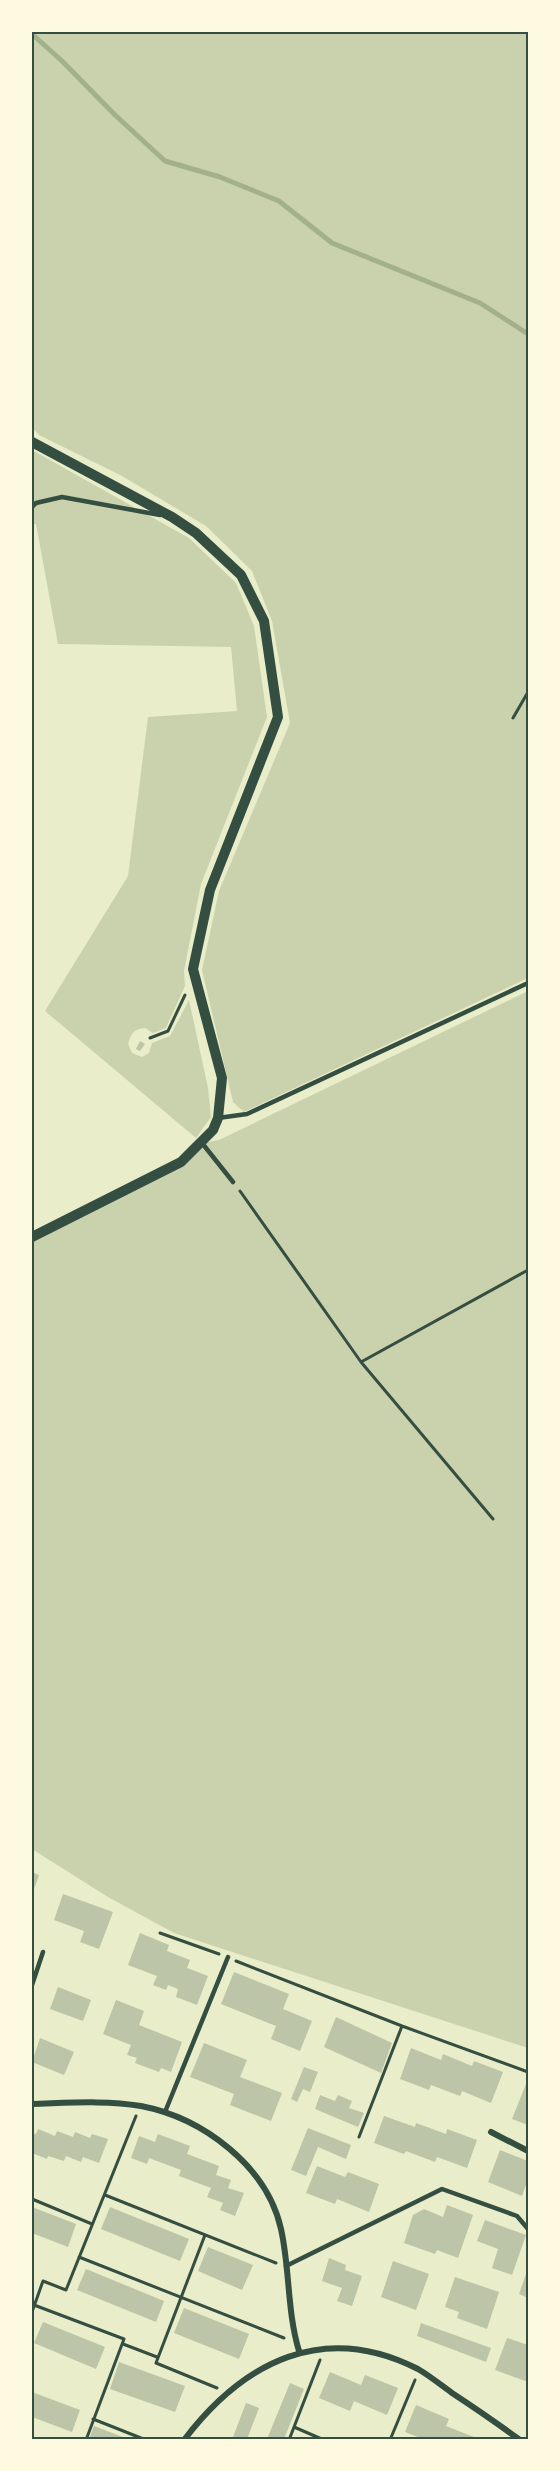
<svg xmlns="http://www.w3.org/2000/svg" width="560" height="2471" viewBox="0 0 560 2471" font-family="'Fira Sans',sans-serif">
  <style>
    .green { fill: #cad2ad }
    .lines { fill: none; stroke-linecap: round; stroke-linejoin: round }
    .stream { stroke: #a3b18a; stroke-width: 5 }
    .building { fill: #bcc5a7 }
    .path { stroke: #344e41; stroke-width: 3 }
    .service { stroke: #344e41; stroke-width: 4.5 }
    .minor { stroke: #344e41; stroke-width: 6 }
    .tertiary { stroke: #344e41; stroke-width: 10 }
    .neatline { fill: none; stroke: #344e41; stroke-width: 2 }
  </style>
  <rect width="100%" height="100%" fill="#e9edc9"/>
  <path class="green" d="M32,32H528V978L244,1112L233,1102L202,970L219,891L290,723L272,621L252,571L206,526L122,476L39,435L32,427Z
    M32,450L189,538L236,583L254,626L267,717L201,884L184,971L185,986L166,1028L153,1033L145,1028C134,1029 131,1033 128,1044L132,1053L142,1057L149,1053L152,1043L170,1036L189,1000L208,1088L211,1117L196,1138L45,1011L128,876L148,717L237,711L231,647L58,644L36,524H32Z
    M528,991V2048L174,1933L108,1897L32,1849V1235L181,1162L202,1143L219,1140Z"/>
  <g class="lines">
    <path class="stream" d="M32,34L62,61L115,115L165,161L220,177L279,201L332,243L480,303L528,334"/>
  </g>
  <path class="building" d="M140,1041L145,1044L140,1051L136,1049Z
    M32,1872L39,1875L32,1895Z
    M63,1894L113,1912L99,1949L80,1942L84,1931L54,1920Z
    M140,1933L169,1945L167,1951L190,1960L187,1968L208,1976L197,2005L176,1997L178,1989L168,1985L166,1990L153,1985L157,1976L128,1965Z
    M234,1972L289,1994L283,2009L312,2021L300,2051L271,2039L276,2026L221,2004Z
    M58,1987L91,2000L83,2021L50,2009Z
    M116,2000L144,2011L139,2025L182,2042L171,2072L161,2068L159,2072L135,2063L137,2058L127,2055L131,2045L103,2034Z
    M336,2017L392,2043L381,2073L324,2047Z
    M40,2038L74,2052L64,2075L32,2062Z
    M204,2043L247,2060L240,2077L282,2093L271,2121L230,2105L234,2094L190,2077Z
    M411,2048L441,2060L443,2054L472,2066L474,2061L503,2072L491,2103L462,2091L460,2096L431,2085L429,2090L400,2079Z
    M304,2067L318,2072L310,2092L303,2089L297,2102L291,2099Z
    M526,2084L528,2085V2125L512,2119Z
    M320,2095L335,2101L338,2095L352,2101L349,2108L364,2113L358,2127L315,2109Z
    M384,2116L415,2127L416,2123L446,2134L447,2129L477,2140L467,2168L437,2157L435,2162L406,2151L404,2154L374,2143Z
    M308,2128L351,2145L346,2159L318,2147L306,2176L291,2170Z
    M38,2129L55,2136L57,2131L73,2137L75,2132L90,2138L92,2134L108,2139L99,2163L83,2157L81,2162L66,2156L64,2161L48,2156L47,2159L32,2153V2133L36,2134Z
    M158,2134L190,2146L187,2154L219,2166L216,2175L231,2180L228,2188L244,2193L235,2216L220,2210L223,2203L207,2197L211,2188L179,2176L181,2170L149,2158L147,2164L131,2158L139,2136L155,2142Z
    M500,2150L528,2161V2179L522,2196L488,2182Z
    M317,2166L345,2177L348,2172L379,2184L369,2212L337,2199L335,2204L306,2193Z
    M447,2205L473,2215L458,2258L437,2250L435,2254L404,2243L413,2215L424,2209L443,2217Z
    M32,2207L76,2224L68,2247L32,2233Z
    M110,2207L189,2239L180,2261L101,2229Z
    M485,2220L526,2235L512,2275L492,2268L498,2249L477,2241Z
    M208,2247L253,2265L242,2290L198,2271Z
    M329,2258L346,2265L345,2270L362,2276L352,2306L337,2301L342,2288L322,2281Z
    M393,2261L429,2274L416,2310L381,2297Z
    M86,2269L164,2301L156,2322L77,2290Z
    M526,2274H528V2298L519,2294Z
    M455,2277L499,2292L487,2329L457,2318L459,2312L445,2307Z
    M184,2308L249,2334L239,2359L174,2333Z
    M43,2322L105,2347L96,2369L34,2343Z
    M421,2323L491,2348L486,2362L417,2336Z
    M507,2338L528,2345V2382L495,2370Z
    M119,2362L185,2386L175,2412L110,2389Z
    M330,2372L361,2385L365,2375L398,2388L387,2415L354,2401L350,2411L319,2398Z
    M290,2383L304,2389L284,2439H267Z
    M32,2392L80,2410L72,2432L32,2417Z
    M246,2403L259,2408L247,2439H238L233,2437Z
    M416,2405L449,2419L446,2426L479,2439H423L405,2432Z
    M94,2426L128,2439H89Z"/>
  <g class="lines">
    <path class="path" d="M513,718L528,692
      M150,1038L168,1031L185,995
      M240,1191L361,1362L493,1519
      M361,1362L528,1270
      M160,1933L219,1954
      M236,1961L402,2026L528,2072
      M359,2137L402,2026
      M105,2195L276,2263
      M32,2199L92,2224
      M205,2235L156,2363L217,2388
      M79,2257L284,2338
      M34,2305L124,2339L86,2440
      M32,2312L43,2281L66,2290L136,2116
      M123,2344L157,2357
      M93,2419L146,2440
      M294,2427L324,2440
      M289,2440L320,2360
      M390,2440L415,2380"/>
    <path class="service" d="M32,507L36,503L62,497L160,515
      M218,1118L247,1114L528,983
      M202,1143L233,1182
      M32,1985L43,1952
      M165,2112L228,1957
      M286,2266L442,2189L517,2216L528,2229"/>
    <path class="minor" d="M32,2104C68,2103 105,2100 141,2106C203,2118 267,2166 281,2229C290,2269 287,2312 299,2351
      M491,2132L528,2151
      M184,2440C244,2361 324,2321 418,2369C430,2376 441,2385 452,2393C475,2408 498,2424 520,2440"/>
    <path class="tertiary" d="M32,442L172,517L196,533L241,575L264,621L278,717L210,890L193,969L222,1078L218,1118L213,1130L181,1162L32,1237"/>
  </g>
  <rect width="560" height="2471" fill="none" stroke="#fefae0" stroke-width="66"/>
  <rect x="33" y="33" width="494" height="2405" class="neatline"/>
</svg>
